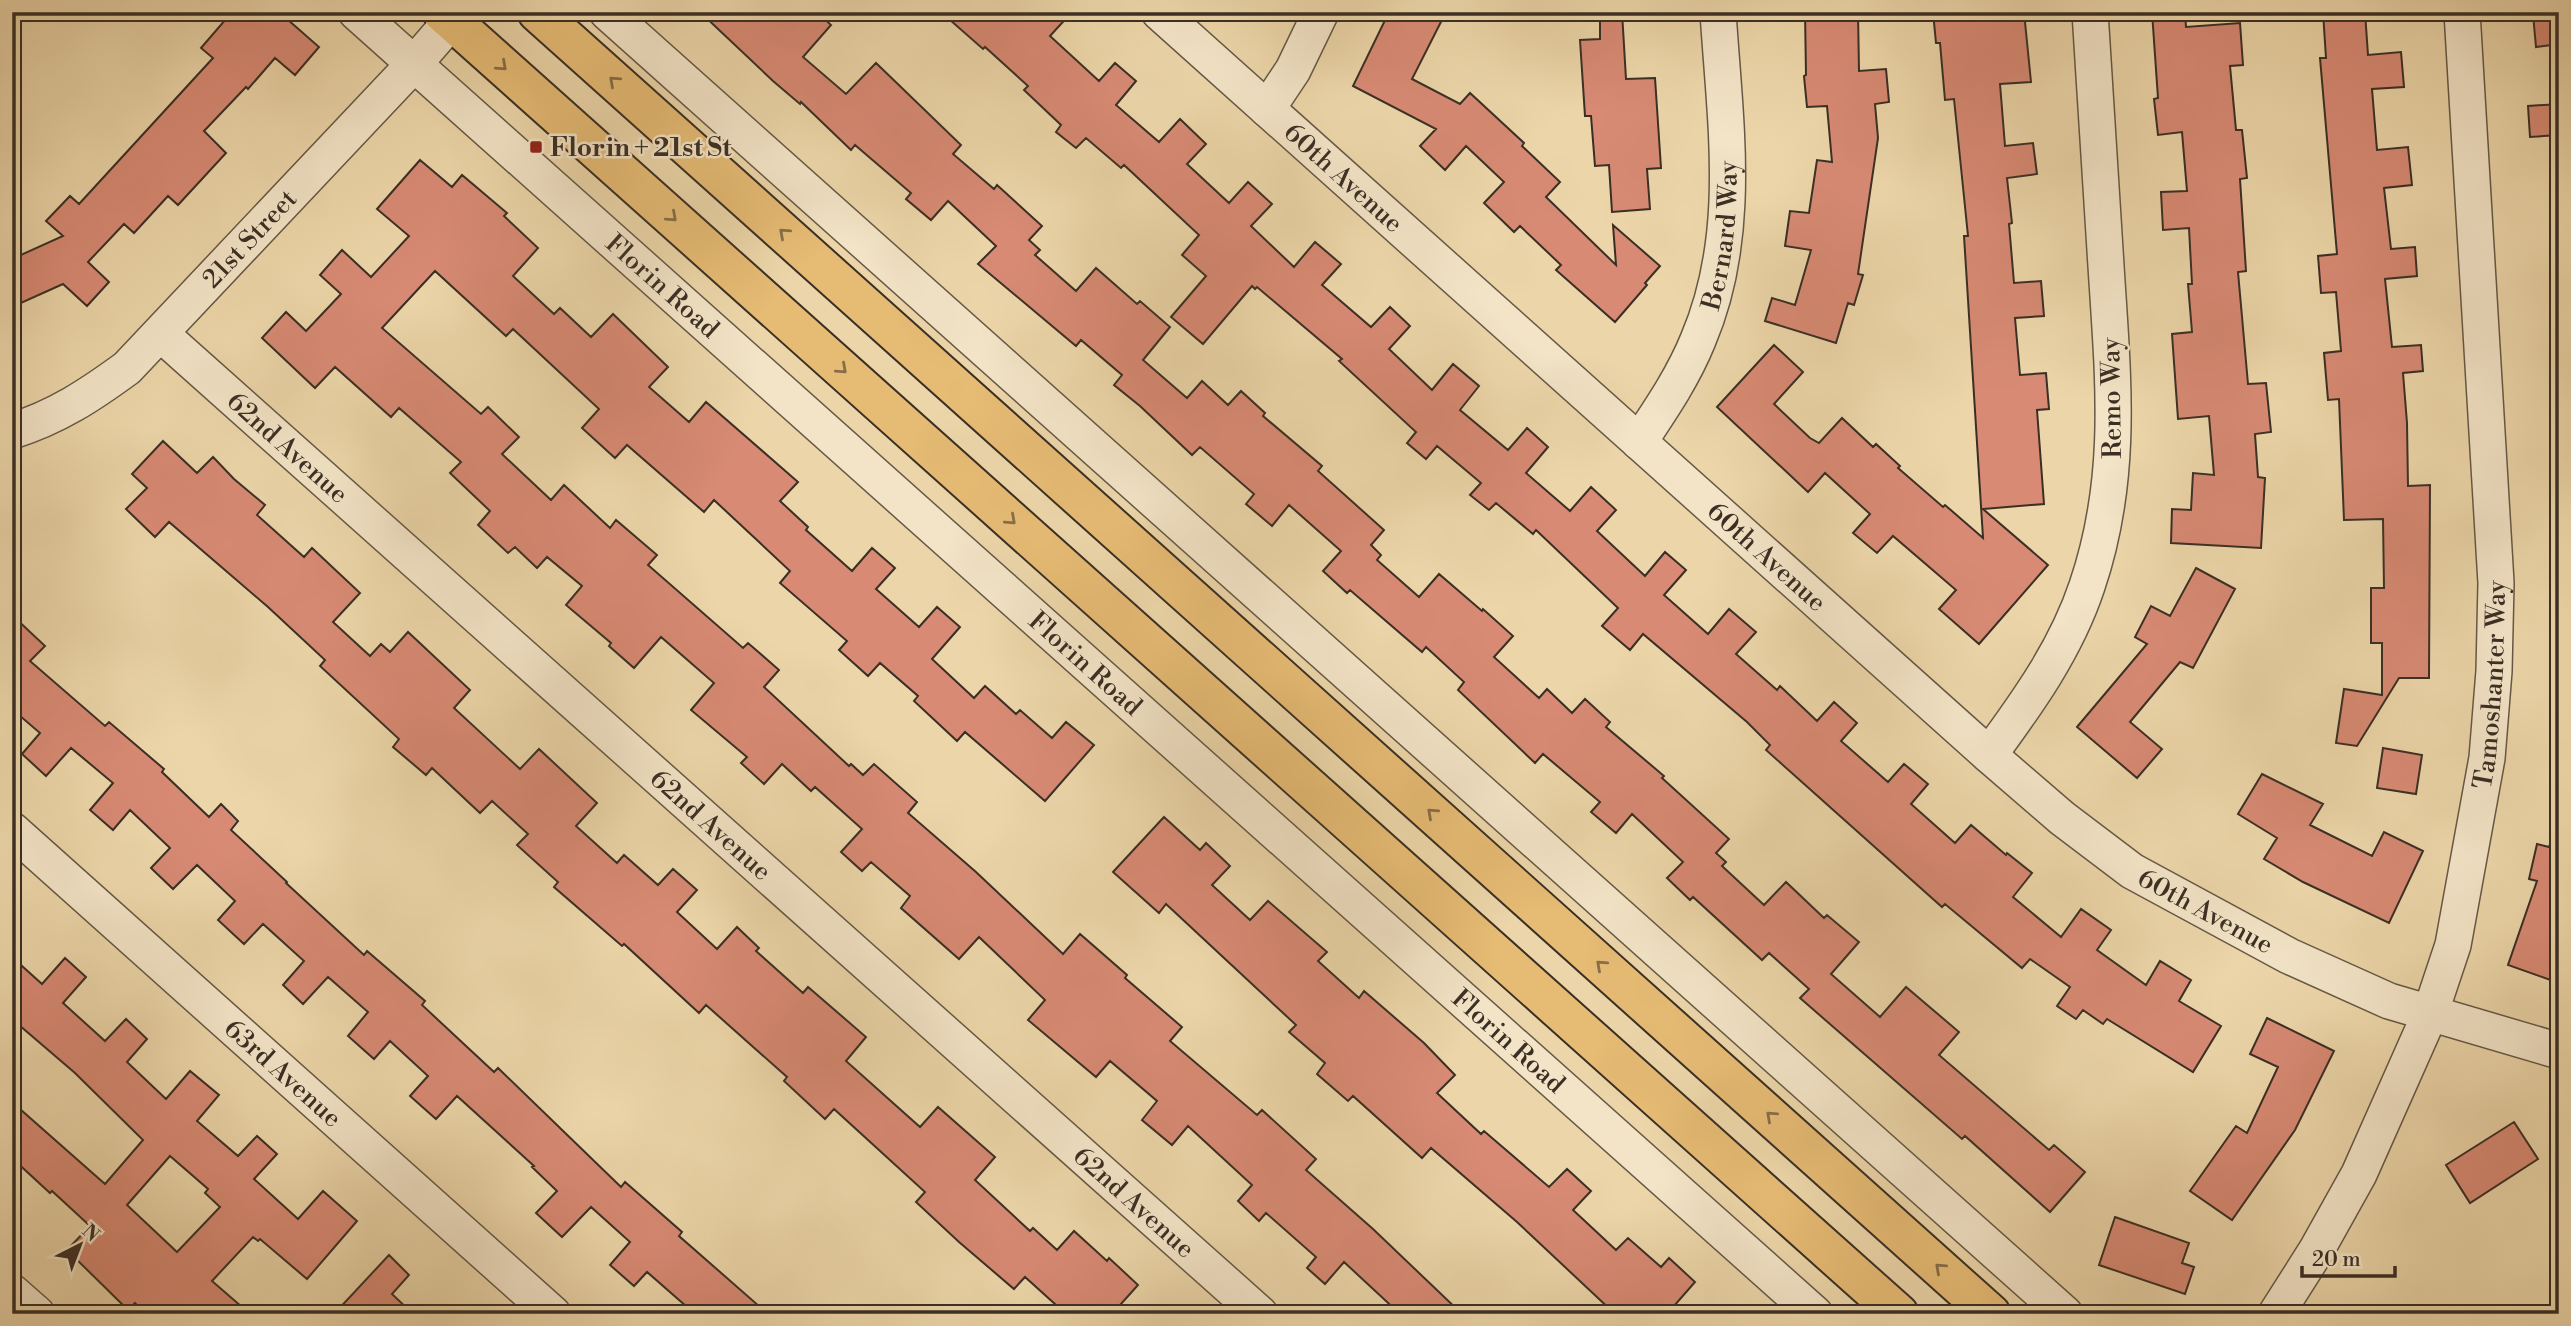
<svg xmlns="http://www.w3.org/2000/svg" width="2571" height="1326" viewBox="0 0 2571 1326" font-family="'Libre Bodoni',serif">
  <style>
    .building { fill: #d88a74; stroke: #3a2f25; stroke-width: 2; fill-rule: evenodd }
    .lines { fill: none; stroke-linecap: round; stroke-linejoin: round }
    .street-casing { stroke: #665946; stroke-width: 38 }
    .primary-casing { stroke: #3a2f25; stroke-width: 42 }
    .street { stroke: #f3e4c7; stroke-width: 35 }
    .primary { stroke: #e6bb74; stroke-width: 38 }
    .oneway { stroke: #876e49 }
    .poi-dot { fill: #8f2418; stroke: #f3e4c7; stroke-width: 2.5 }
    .labels { text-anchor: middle; stroke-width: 5; stroke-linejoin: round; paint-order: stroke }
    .poi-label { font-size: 26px; font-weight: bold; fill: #3a2f25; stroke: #f3e4c7; text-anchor: start }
    .street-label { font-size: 26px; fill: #3a2f25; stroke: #f3e4c7 }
  </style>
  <rect width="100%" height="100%" fill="#ecd6a9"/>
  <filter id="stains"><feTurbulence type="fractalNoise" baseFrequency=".00286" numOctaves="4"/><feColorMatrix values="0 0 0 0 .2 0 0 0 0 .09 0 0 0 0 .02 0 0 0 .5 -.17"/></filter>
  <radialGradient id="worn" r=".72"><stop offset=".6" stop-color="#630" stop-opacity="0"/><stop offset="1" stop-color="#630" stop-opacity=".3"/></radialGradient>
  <path class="building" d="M232,12H279L319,47L295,75L275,58L248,89L246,87L204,131L226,153L178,205L168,196L134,233L124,224L88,262L109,282L87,306L63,284L12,307V259L63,236L46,221L70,196L79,204L213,58L201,48Z
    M700,12H817L831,25L803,57L846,94L876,63L961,145L953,154L994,189L997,185L1042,226L1029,240L1040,250L1035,255L1076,291L1096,268L1137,304L1140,301L1170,327L1143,360L1187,398L1202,381L1228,405L1241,391L1265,413L1263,416L1322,466L1318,471L1384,530L1371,545L1381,555L1377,560L1419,597L1439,574L1482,611L1483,609L1513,636L1494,657L1539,698L1547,689L1572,713L1585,699L1610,722L1606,727L1664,776L1662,778L1729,839L1716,853L1726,862L1722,866L1764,905L1786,882L1824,918L1827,915L1859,942L1831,974L1880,1017L1906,987L1959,1032L1939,1055L2049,1150L2054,1145L2085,1172L2050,1212L1965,1136L1962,1139L1800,998L1809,989L1769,953L1762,960L1693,897L1690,900L1667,878L1683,862L1632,814L1616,833L1591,812L1600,802L1543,754L1535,763L1458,690L1464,682L1426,647L1422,652L1350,590L1347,593L1323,571L1341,551L1289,505L1272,526L1246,504L1254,494L1200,447L1192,455L1140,406L1114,385L1122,375L1081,340L1076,346L978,264L996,246L948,201L931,220L906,199L911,193L855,145L851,150L801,102L800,104L773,81Z
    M941,12H1072L1050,36L1099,81L1115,63L1136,81L1116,105L1159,142L1180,119L1206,144L1187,164L1229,203L1248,182L1272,204L1251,226L1294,267L1315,242L1341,264L1322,285L1371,327L1390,307L1410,326L1389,349L1432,390L1453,364L1479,386L1460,410L1508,450L1527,428L1548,447L1526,473L1570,511L1591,487L1616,510L1597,531L1645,576L1665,552L1686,570L1664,595L1708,634L1729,609L1756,632L1736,654L1777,690L1780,686L1817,721L1834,702L1857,723L1841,741L1888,782L1904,764L1928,784L1911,804L1955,843L1971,825L2006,855L2007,853L2032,873L2013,897L2061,937L2081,909L2111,930L2097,950L2146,985L2160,961L2191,980L2179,1001L2221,1026L2193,1072L2107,1019L2103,1024L2083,1010L2076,1019L2057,1006L2070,987L2030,959L2022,968L1945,904L1942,907L1766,750L1770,745L1747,722L1643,634L1630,650L1602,626L1618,608L1536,530L1533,534L1496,503L1489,510L1470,495L1481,483L1437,446L1426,459L1407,443L1416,432L1339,361L1342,359L1257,287L1255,289L1252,286L1203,344L1171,317L1206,276L1182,255L1199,235L1124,165L1121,168L1086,138L1076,148L1056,132L1061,125L1024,90L1028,86L985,47L983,49Z
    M1389,12H1446L1412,79L1460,104L1470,93L1524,143L1522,146L1560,182L1546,197L1616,265L1613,225L1660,266L1645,283L1647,285L1615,322L1556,270L1561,265L1520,226L1514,232L1484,203L1504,182L1466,146L1445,170L1420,146L1436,129L1353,86Z
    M1600,12H1622L1626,79L1655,78L1661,168L1647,169L1650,209L1612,212L1609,165L1595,166L1591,116H1585L1580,40L1600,39Z
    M1805,12H1858L1859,71L1886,69L1889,102L1875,104L1878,138L1858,274L1863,275L1854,305L1848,303L1836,343L1765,321L1772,298L1795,305L1811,250L1785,246L1790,211L1809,213L1817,160L1832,162L1827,106L1807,107L1804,76L1806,75Z
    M1933,12H2024L2031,82L2000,84L2005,146L2033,143L2037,174L2007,178L2012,223L2009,224L2014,283L2041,281L2044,316L2015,318L2020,375L2046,373L2049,409L2037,410L2044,504L1983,509L2048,565L1979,644L1939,609L1956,590L1893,536L1877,553L1853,533L1870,514L1825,473L1808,492L1717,407L1774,345L1803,372L1774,404L1810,438L1819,443L1842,418L1873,447L1876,444L1900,466L1898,468L1943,507L1945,505L1983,538L1964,236H1968L1954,99L1945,100L1940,43H1936Z
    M2152,12H2185L2186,27L2240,23L2243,65L2230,66L2236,130H2242L2247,178L2240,179L2246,271L2238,272L2248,384L2266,383L2271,432L2255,434L2258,477L2265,478L2261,548L2171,543L2172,509L2191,510L2193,473L2214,475L2209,416L2178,419L2172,334L2192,332L2188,284H2192L2189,228L2163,230L2161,192L2187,191L2182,132L2158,135L2154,99L2158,98Z
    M2323,12H2365L2368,55L2401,52L2404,87L2372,89L2377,150L2408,147L2412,185L2384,188L2391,249L2415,247L2417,276L2385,279L2392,347L2421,345L2423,371L2403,373L2407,423L2408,486L2430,485L2429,678H2399L2357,746L2336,743L2344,689L2382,695V643H2371V588H2384L2383,519L2344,520L2339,399L2328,400L2324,353L2341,351L2336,292L2321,293L2318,256L2337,254L2320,58H2326Z
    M2559,12V44L2536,47L2533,14Z
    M2559,104V135L2530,137L2528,106Z
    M420,160L452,187L462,175L507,213L504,216L538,248L513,276L554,314L560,308L591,337L613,314L668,367L649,387L689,422L706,402L798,482L780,501L808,527L806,530L852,571L872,548L895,568L876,589L919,627L937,607L960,627L932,659L974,698L985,686L1016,714L1020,710L1052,738L1066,722L1094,745L1045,801L965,732L957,741L914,701L918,696L880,663L868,676L839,650L847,641L780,583L790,571L714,500L704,512L627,445L615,458L582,428L599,409L513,329L506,336L435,271L382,328L481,414L488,407L519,437L502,454L551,500L564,485L610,528L616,520L657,555L648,565L743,648L748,643L779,670L764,687L849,766L851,764L863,775L874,764L917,802L908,813L976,872L1063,954L1080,934L1127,975L1125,978L1182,1027L1170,1041L1257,1115L1262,1110L1316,1159L1306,1170L1373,1229L1462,1314H1400L1344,1262L1325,1284L1307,1268L1316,1257L1266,1213L1259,1221L1238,1201L1252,1185L1188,1126L1172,1145L1142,1120L1157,1101L1110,1061L1096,1077L1028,1020L1045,1000L979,937L959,959L901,908L910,896L871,862L862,871L841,852L862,829L815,787L811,791L782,764L764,784L741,763L747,757L691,710L714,683L661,637L634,668L609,646L611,643L566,605L582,586L547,557L537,568L515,547L508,553L478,525L490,511L450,473L461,462L399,408L391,417L335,367L315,388L262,338L286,312L306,331L341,294L320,275L342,250L371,277L409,236L377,209Z
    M163,441L197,473L213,457L234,479L265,505L257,515L304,557L312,548L360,593L333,622L370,656L381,644L390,652L408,632L470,690L454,708L520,769L539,749L597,803L576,826L617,863L624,855L658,885L673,869L697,890L677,912L717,949L737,927L759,948L756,951L803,993L808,987L866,1037L846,1061L920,1127L938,1107L995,1157L975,1180L1030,1231L1033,1228L1057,1250L1074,1231L1107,1261L1109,1258L1138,1285L1112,1314H1066L1025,1277L1014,1289L959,1242L916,1202L925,1192L834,1109L825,1119L784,1081L787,1077L706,1005L699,1013L624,944L622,946L554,887L558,882L517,845L528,834L492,801L480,813L432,768L426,775L393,747L399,739L320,666L325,660L268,607L169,522L155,537L126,509L147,488L132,474Z
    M2196,568L2235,589L2193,668L2180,662L2130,722L2162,749L2137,778L2077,727L2147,644L2135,637L2151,606L2170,616Z
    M12,615L45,646L30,661L105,726L109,722L164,769L162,772L209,817L221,804L238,821L231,830L287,882L286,883L364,955L367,951L425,1001L422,1005L494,1072L498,1068L621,1187L625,1182L682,1232L679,1236L768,1314H695L647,1272L634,1286L610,1265L630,1242L591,1207L562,1237L536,1213L557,1191L532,1167L534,1166L457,1096L436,1119L410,1096L428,1076L390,1041L374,1059L348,1036L368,1012L328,977L303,1004L283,985L304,961L263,924L244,944L218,920L235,901L197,865L173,889L151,868L170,848L130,810L113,830L90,810L113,783L71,748L46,776L22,754L40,733L12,709Z
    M2383,748L2422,755L2416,794L2377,788Z
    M2262,774L2323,804L2310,825L2372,856L2384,832L2423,851L2389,923L2303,882L2264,859L2277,838L2238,814Z
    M1164,817L1200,850L1206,843L1230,866L1212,885L1250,920L1268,901L1327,952L1318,961L1359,998L1364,991L1424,1043L1455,1075L1437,1093L1481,1134L1484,1131L1549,1187L1567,1169L1591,1191L1573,1210L1616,1250L1628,1238L1661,1267L1669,1258L1695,1282L1667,1314H1615L1517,1222L1431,1148L1422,1158L1353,1096L1348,1101L1317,1074L1325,1063L1289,1032L1296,1025L1166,904L1159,913L1113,872Z
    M2555,830H2559V983L2508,965L2537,881L2529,879L2537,844L2549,847Z
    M12,957L42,984L65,958L86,977L63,1003L105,1041L126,1019L147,1039L127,1062L166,1099L190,1071L219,1095L197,1121L238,1156L257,1136L277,1154L254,1179L298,1219L323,1191L357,1221L307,1279L260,1239L258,1241L253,1237L212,1281L250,1314H145L135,1303L128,1310L67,1250L90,1226L52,1191L50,1193L12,1158V1102L105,1184L143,1140L75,1073L12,1019ZM170,1156L208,1189L205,1193L220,1207L177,1252L127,1205Z
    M2267,1018L2334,1051L2295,1130L2232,1220L2190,1191L2236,1126L2247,1133L2278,1067L2250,1054Z
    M2514,1122L2538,1159L2470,1203L2446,1165Z
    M2115,1217L2189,1243L2182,1263L2194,1267L2185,1294L2099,1265Z
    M389,1255L409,1275L392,1294L413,1314H334Z"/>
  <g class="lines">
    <g class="street-casing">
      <g id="street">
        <path id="s1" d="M356,12L1815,1314"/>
        <path d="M607,12L2065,1314"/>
        <path id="s2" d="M1159,12L1989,755L2062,818L2132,871L2289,956L2389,1001L2559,1051"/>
        <path d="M1267,109L1293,70L1321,12"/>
        <path id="s3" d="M161,334L1260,1314"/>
        <path id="s4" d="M12,431C57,417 90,395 127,368L414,64L459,12"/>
        <path id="s5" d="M1639,442C1661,409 1683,377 1698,340C1743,235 1725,123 1718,12"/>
        <path d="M1989,755C2028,702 2066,649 2087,586C2124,477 2113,378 2106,266C2101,182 2096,97 2090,12"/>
        <path id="s6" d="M12,830L553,1314"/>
        <path d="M12,1292L37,1314"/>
        <path id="s7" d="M2276,1314L2316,1251L2359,1174L2430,1014L2453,945L2487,758L2494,671L2496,583L2462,12"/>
      </g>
    </g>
    <g class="primary-casing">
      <path id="primary" d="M442,12L1899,1314
        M537,12L1991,1314"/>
    </g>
    <use href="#street" class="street"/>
    <use href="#primary" class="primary"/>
  </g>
  <defs><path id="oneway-chevron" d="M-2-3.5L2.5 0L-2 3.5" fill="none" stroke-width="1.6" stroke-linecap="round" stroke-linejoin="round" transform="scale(1.75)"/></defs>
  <g class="oneway">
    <use href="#oneway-chevron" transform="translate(502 66) rotate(42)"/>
    <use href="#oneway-chevron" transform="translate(614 81) rotate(-138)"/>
    <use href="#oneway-chevron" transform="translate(672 217) rotate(42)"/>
    <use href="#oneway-chevron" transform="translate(784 233) rotate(-138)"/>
    <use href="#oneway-chevron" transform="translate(842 369) rotate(42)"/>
    <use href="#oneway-chevron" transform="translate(1011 520) rotate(42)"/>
    <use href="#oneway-chevron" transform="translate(1432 813) rotate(-138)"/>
    <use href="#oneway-chevron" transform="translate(1601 965) rotate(-138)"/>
    <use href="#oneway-chevron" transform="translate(1771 1116) rotate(-138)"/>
    <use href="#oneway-chevron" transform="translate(1940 1268) rotate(-138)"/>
  </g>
  <rect class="poi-dot" x="529" y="140" width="14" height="14" rx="3.5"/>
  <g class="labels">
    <g class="poi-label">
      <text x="550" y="156">Florin + 21st St</text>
    </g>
    <g class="street-label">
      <text dy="9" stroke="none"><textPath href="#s2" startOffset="248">60th Avenue</textPath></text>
      <text dy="9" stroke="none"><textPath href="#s5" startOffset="226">Bernard Way</textPath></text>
      <text dy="9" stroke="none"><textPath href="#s4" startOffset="310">21st Street</textPath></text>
      <text dy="9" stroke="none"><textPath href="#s1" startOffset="411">Florin Road</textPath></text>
      <text transform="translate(2111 398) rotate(-91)" y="9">Remo Way</text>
      <text dy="9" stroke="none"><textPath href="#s3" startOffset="170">62nd Avenue</textPath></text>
      <text dy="9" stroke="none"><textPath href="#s2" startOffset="816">60th Avenue</textPath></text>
      <text dy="9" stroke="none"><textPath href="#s1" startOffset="978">Florin Road</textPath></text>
      <text dy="9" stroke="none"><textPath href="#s7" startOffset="674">Tamoshanter Way</textPath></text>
      <text dy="9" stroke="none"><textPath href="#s3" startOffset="737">62nd Avenue</textPath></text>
      <text dy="9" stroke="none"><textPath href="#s2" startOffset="1382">60th Avenue</textPath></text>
      <text dy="9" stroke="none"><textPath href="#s1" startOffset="1545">Florin Road</textPath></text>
      <text dy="9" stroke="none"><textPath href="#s6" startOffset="364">63rd Avenue</textPath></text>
      <text dy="9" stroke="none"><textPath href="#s3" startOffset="1304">62nd Avenue</textPath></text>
    </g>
  </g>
  <rect width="2571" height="1326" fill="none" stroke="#ecd6a9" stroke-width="42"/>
  <rect x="14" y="14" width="2543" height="1298" fill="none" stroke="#3a2f25" stroke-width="3.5"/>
  <rect x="21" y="21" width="2529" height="1284" fill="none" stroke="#3a2f25" stroke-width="2"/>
  <g transform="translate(80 1245) rotate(42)" stroke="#f3e4c7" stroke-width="5" paint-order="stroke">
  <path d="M0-5L12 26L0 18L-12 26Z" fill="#3a2f25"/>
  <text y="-10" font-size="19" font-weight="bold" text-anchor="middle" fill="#3a2f25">N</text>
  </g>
  <path d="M2302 1266v10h93v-10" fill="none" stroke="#3a2f25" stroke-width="3.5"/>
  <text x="2312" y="1266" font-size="21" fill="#3a2f25" stroke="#f3e4c7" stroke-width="5" paint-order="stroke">20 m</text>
  <rect width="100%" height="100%" filter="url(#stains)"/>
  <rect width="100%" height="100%" fill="url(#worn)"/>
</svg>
